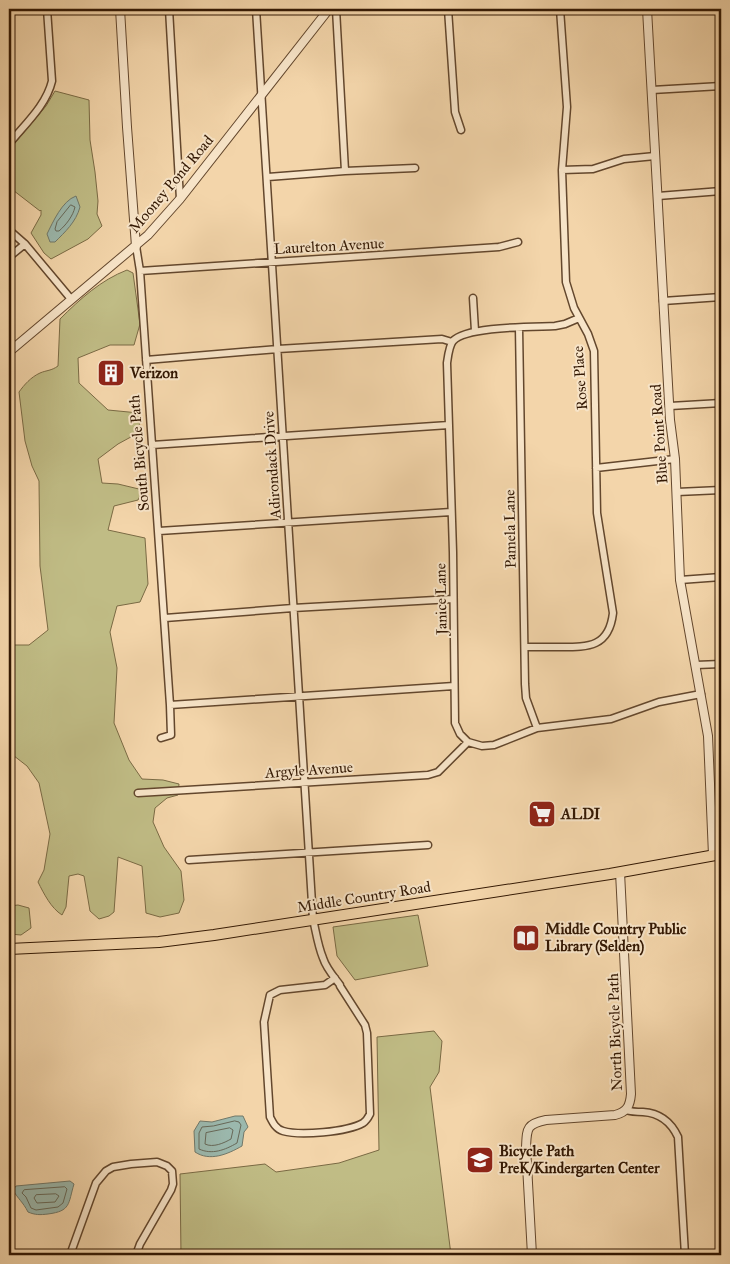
<svg xmlns="http://www.w3.org/2000/svg" width="730" height="1264" viewBox="0 0 730 1264" font-family="'IM FELL Great Primer',serif">
  <style>
    .green { fill: #c0bc85; stroke: #7a6a44 }
    .water { fill: #9bb8ad; stroke: #717869 }
    .lines { fill: none; stroke-linecap: round; stroke-linejoin: round }
    .shore { stroke: #676858; stroke-width: 1 }
    .minor-casing { stroke: #63472d; stroke-width: 9 }
    .tertiary-casing { stroke: #63472d; stroke-width: 10 }
    .primary-casing { stroke: #331803; stroke-width: 12 }
    .minor { stroke: #f7e4c8; stroke-width: 6 }
    .tertiary { stroke: #f7e4c8; stroke-width: 8 }
    .primary { stroke: #f3d5aa; stroke-width: 10 }
    .labels { text-anchor: middle; stroke-width: 4; stroke-linejoin: round; paint-order: stroke }
    .street-label { font-size: 15px; fill: #331803; stroke: #f7e4c8 }
    .poi-label { font-size: 15px; font-weight: bold; fill: #331803; stroke: #f7e4c8; text-anchor: start }
  </style>
  <rect width="100%" height="100%" fill="#f3d5aa"/>
  <filter id="stains"><feTurbulence type="fractalNoise" baseFrequency=".004" numOctaves="4"/><feColorMatrix values="0 0 0 0 .2 0 0 0 0 .09 0 0 0 0 .02 0 0 0 .5 -.17"/></filter>
  <radialGradient id="worn" r=".72"><stop offset=".6" stop-color="#630" stop-opacity="0"/><stop offset="1" stop-color="#630" stop-opacity=".3"/></radialGradient>
  <path class="green" d="M55,91L89,100L90,140L95,172L98,201L97,214L102,226L88,239L51,259L44,253L31,233L41,215V210L40,211L9,187V150L46,106Z
    M127,270L133,273L140,324L134,345H110L78,358L79,383L108,410L139,413L140,432L118,444L98,459L102,483L118,484L143,490L138,500L114,506L108,530L145,538L148,584L140,602L117,606L110,632L117,668L114,723L129,760L142,779L163,780L179,784L178,795L167,798L155,808L153,822L164,847L181,871L184,900L179,913L160,917L146,913L142,866L118,857L114,912L109,916L99,919L90,911L84,876L78,874L69,876L66,907L62,915C51,908 44,894 38,882L44,870L50,834L39,783L27,766L9,752V645H29L48,630L40,566L39,481L32,466L25,441L19,392C24,385 31,377 40,373C47,370 51,371 58,366L60,319C80,299 101,280 127,270Z
    M18,905L29,908L31,928L21,935L9,934V906Z
    M418,915L428,966L355,980L337,956L333,927Z
    M434,1031L442,1041L439,1072L430,1087L451,1255H181L180,1174L265,1164L276,1172L339,1163L379,1150L377,1037Z"/>
  <path class="water" d="M76,196L80,207C76,222 65,232 55,242H50L47,234C53,222 62,201 76,196Z
    M235,1116H243L248,1127L244,1132L242,1146C228,1154 210,1162 195,1152L194,1131L200,1121L212,1122Z
    M70,1181L74,1184C68,1204 71,1211 48,1214C40,1215 35,1215 28,1212C23,1202 18,1199 13,1190L16,1186Z"/>
  <g class="lines">
    <path class="shore" d="M71,205L75,207C73,216 66,225 59,231H56L55,229L57,222Z
      M235,1121L239,1122L241,1125L237,1143C225,1150 212,1155 199,1149V1133L202,1127L213,1126Z
      M230,1128L233,1130L231,1139C224,1143 213,1148 205,1144L206,1133Z
      M65,1187L67,1189L63,1203L58,1207L36,1210L31,1208L26,1197L22,1193L24,1190Z
      M56,1194L59,1196L55,1202L37,1203L34,1198L36,1195Z"/>
    <g class="minor-casing">
      <path id="minor" d="M169,9L180,199
        M256,9L313,919C316,932 318,946 323,958C326,968 334,977 340,985V986L365,1025L367,1033L370,1114C368,1118 366,1121 363,1123C347,1132 300,1136 283,1131C276,1129 273,1123 270,1117L264,1022L270,995L280,990L325,985L335,978
        M336,9L345,171
        M448,9L455,112L461,130
        M652,90L721,86
        M9,144C24,125 46,106 52,81L47,9
        M562,170L593,169L624,159L655,156
        M268,177L345,171L415,168
        M658,196L721,191
        M9,230L25,244L71,299
        M136,246L140,271L170,705L171,735L161,738
        M9,257L25,244
        M140,271L499,247L518,242
        M473,298L475,331
        M663,301L721,297
        M579,318L565,324L555,326C534,327 466,326 453,341C449,346 448,356 447,363L453,552L455,723L460,734L468,742L482,746L494,745L537,728L611,719L659,702L701,694
        M519,328L525,684L526,698L537,728
        M146,360L278,349L442,339L452,342
        M670,406L721,403
        M152,445L449,425
        M596,468L675,459
        M677,492L721,490
        M159,531L451,512
        M680,580L721,577
        M165,618L293,608L453,599
        M525,647C537,647 549,647 561,647C589,647 609,647 613,613L597,513L594,351L588,334L574,308L566,282L562,170L567,107L560,9
        M696,665L721,664
        M170,705L454,686
        M138,793L428,775L438,772L468,742
        M189,860L428,845
        M626,1110C632,1112 636,1112 643,1112C660,1113 671,1122 678,1137L685,1255
        M70,1255L96,1183L106,1171L113,1167L131,1164L157,1162L167,1166L172,1171L173,1184L171,1190L140,1244L136,1255"/>
    </g>
    <g class="tertiary-casing">
      <path id="tertiary" d="M120,9L127,127L136,246
        M647,9L670,420L675,459L680,580L708,736L713,855
        M9,352L148,235L180,199L329,9
        M532,1255L526,1147C527,1129 526,1124 546,1120L615,1115C627,1112 630,1106 631,1094L620,872"/>
    </g>
    <g class="primary-casing">
      <path id="primary" d="M9,949L159,942L214,935L610,874L721,854"/>
    </g>
    <use href="#minor" class="minor"/>
    <use href="#tertiary" class="tertiary"/>
    <use href="#primary" class="primary"/>
  </g>
  <defs>
    <g id="building-square" transform="scale(1.4375)"><rect x="-9" y="-9" width="18" height="18" rx="4" fill="#8f2418" stroke="#f7e4c8"/><path d="M-4-6H4V6H1V3H-1V6H-4ZM-2.5-4.3h1.7v1.8h-1.7ZM.8-4.3h1.7v1.8H.8ZM-2.5-1h1.7V.8h-1.7ZM.8-1h1.7V.8H.8Z" fill="#fff"/></g>
    <g id="supermarket-square" transform="scale(1.4375)"><rect x="-9" y="-9" width="18" height="18" rx="4" fill="#8f2418" stroke="#f7e4c8"/><path d="M-6-5.5h2.5l.6 2H6L4.5 2H-2.5L-4.4-4H-6ZM-1.5 3.2a1.3 1.3 0 1 0 .1 0ZM3 3.2a1.3 1.3 0 1 0 .1 0Z" fill="#fff"/></g>
    <g id="library-square" transform="scale(1.4375)"><rect x="-9" y="-9" width="18" height="18" rx="4" fill="#8f2418" stroke="#f7e4c8"/><path d="M-6-4Q-3-5.5-.7-3.5V5Q-3 3-6 4ZM6-4Q3-5.5 .7-3.5V5Q3 3 6 4Z" fill="#fff"/></g>
    <g id="school-square" transform="scale(1.4375)"><rect x="-9" y="-9" width="18" height="18" rx="4" fill="#8f2418" stroke="#f7e4c8"/><path d="M0-5L7-2L0 1L-7-2ZM-4 1L0 2.5L4 1V4Q0 6-4 4Z" fill="#fff"/></g>
  </defs>
  <g fill-rule="evenodd">
    <use href="#building-square" x="111" y="373"/>
    <use href="#supermarket-square" x="542" y="814"/>
    <use href="#library-square" x="526" y="938"/>
    <use href="#school-square" x="480" y="1160"/>
  </g>
  <g class="labels">
    <g class="street-label">
      <text transform="translate(171 184) rotate(-50)" y="5">Mooney Pond Road</text>
      <text transform="translate(329 246) rotate(-3)" y="5">Laurelton Avenue</text>
      <text transform="translate(580 378) rotate(-94)" y="5">Rose Place</text>
      <text transform="translate(659 434) rotate(-94)" y="5">Blue Point Road</text>
      <text transform="translate(139 453) rotate(-95)" y="5">South Bicycle Path</text>
      <text transform="translate(272 465) rotate(-94)" y="5">Adirondack Drive</text>
      <text transform="translate(510 529) rotate(-91)" y="5">Pamela Lane</text>
      <text transform="translate(441 599) rotate(-91)" y="5">Janice Lane</text>
      <text transform="translate(309 770) rotate(-4)" y="5">Argyle Avenue</text>
      <text transform="translate(364 897) rotate(-9)" y="5">Middle Country Road</text>
      <text transform="translate(615 1032) rotate(-92)" y="5">North Bicycle Path</text>
    </g>
    <g class="poi-label">
      <text x="130" y="378">Verizon</text>
      <text x="561" y="819">ALDI</text>
      <text x="545" y="934">Middle Country Public<tspan x="545" dy="17">Library (Selden)</tspan></text>
      <text x="499" y="1156">Bicycle Path<tspan x="499" dy="17">PreK/Kindergarten Center</tspan></text>
    </g>
  </g>
  <rect width="730" height="1264" fill="none" stroke="#f3d5aa" stroke-width="30"/>
  <rect x="10" y="10" width="710" height="1244" fill="none" stroke="#331803" stroke-width="2.5"/>
  <rect x="15" y="15" width="700" height="1234" fill="none" stroke="#331803"/>
  <rect width="100%" height="100%" filter="url(#stains)"/>
  <rect width="100%" height="100%" fill="url(#worn)"/>
</svg>
